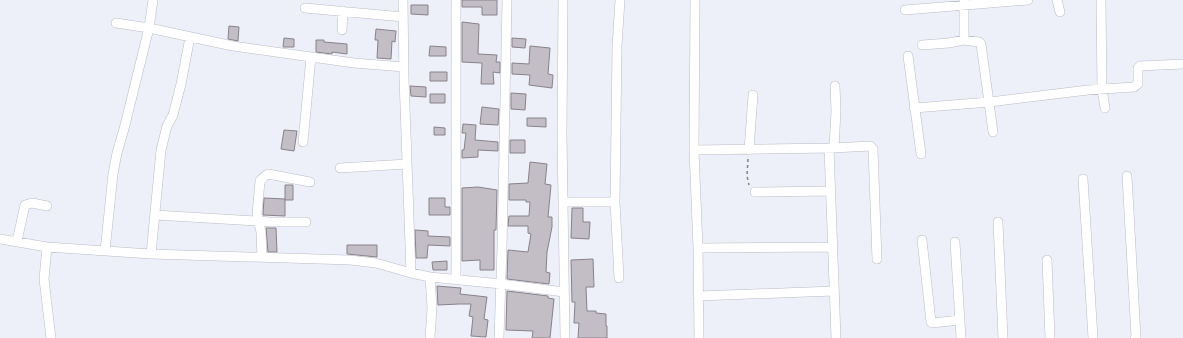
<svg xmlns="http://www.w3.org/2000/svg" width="1183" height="338" viewBox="0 0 1183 338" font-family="'Times New Roman',serif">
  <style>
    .building { fill: #c3bdc5; stroke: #88828a }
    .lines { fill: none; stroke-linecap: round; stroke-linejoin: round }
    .minor-casing { stroke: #babcc6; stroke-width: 10 }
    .path { stroke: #83848b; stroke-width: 1.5; stroke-dasharray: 3 3; stroke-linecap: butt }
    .minor { stroke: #fff; stroke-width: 9 }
  </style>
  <rect width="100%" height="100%" fill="#edeff9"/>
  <path class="building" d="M462,0H497V15H482V7H462Z
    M411,5H428V15L411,14Z
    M462,22L479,24L478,54L497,55L496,62H500V73L493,72L494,84H481L482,63L462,62Z
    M229,26L239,27L238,41L228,39Z
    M376,29L396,31L395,42L392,41L391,59L377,58L378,40H375Z
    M284,38L294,39V47H283Z
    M512,38L526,39L525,48L512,47Z
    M316,40H324V42L347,44V54L332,52V54L316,52Z
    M430,46L446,47V56H429Z
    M530,46L550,48L548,74L553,75L552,88L529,85L530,75L512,74V63L529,64Z
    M430,72H447V81H430Z
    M410,86L426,87V97L411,96Z
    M511,93L526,94L525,110L511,109Z
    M430,94H445V103H430Z
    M482,107L499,109L498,125L480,124Z
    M527,118H546V127L527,126Z
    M463,124L476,125L475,140L498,142V151L478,150V157L462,158V150H464L466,133H462Z
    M434,127L445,128V135H434Z
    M284,130L297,131L294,151L281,149Z
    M510,140H525V153H510Z
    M530,162L547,164L545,184L551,185L548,217H552V227L547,252L546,272L550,273L549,284L507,279L508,250L528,252L531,234L528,233V226H508L509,216H529L530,202H526V200H509V184L528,183Z
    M285,185H293V200H285Z
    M478,187L497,190L496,230H494V270H480V260L462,261V188Z
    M264,198L285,199V216L263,215Z
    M429,198H445V207H450V215H429Z
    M572,208H583V222H590L589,239L571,238Z
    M266,228H276L277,252H268Z
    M415,230L428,231V236L450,237V246L428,245L427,258H416Z
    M347,245H377V257L347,254Z
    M593,259L594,287H586L587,311H596V313L606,314V326H607V338H578L579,323H574L575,302H572L571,260Z
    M447,261V270H433L432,262Z
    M437,286L461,288L460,294L487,297L484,319L488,320L486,337L471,336L473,317L469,316L471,304H459L438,305Z
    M507,291L548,296V298L554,299L550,338H532L533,331L506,330Z"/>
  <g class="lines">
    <g class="minor-casing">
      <path id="minor" d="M403,0L404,78L411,273
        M456,0V279
        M563,0L562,134L565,338
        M964,0V40
        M1057,0L1060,12
        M1101,0L1102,89L1105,108
        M305,8L403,17
        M905,10L1028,0
        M116,23L149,28L233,46L354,63L404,67
        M342,30L343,11
        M922,45L949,43L964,40L979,42L981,44L993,132
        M908,56L921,154
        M914,108L990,102L1088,90L1134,87L1138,84V68L1140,66L1183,64
        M303,142L311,57
        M829,148L836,338
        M834,148L836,111L835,86
        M694,150L695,0
        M749,150L753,95
        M340,168L407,164
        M1127,176L1136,337L1135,338
        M1083,179L1093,338
        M755,192L830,191
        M563,202H615L617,46L620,0
        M615,202L619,278
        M155,215L258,221L270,222H306
        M998,222L1003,338
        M0,239L47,247L151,254L350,260L376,263L411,273L430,277L501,284L564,292
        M922,240L931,322L932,323L960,320
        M17,241L25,205L32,203L47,206
        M955,242L961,338
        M47,247L44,279L51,338
        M698,248L832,247
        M105,251L113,174L117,153L124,129L149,28L153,0
        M151,254L161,150L167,126L173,115L181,84L190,37
        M262,257L261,232L257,214L260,181C263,177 264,176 268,174L310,182
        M1047,260L1050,338
        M430,277L432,308L430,338
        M698,296L834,291
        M499,338L502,247L507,0
        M699,338L698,248L694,150L834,148L870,146L873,149L877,259"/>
    </g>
    <path class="path" d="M748,159L747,176L749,185"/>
    <use href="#minor" class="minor"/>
  </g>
</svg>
